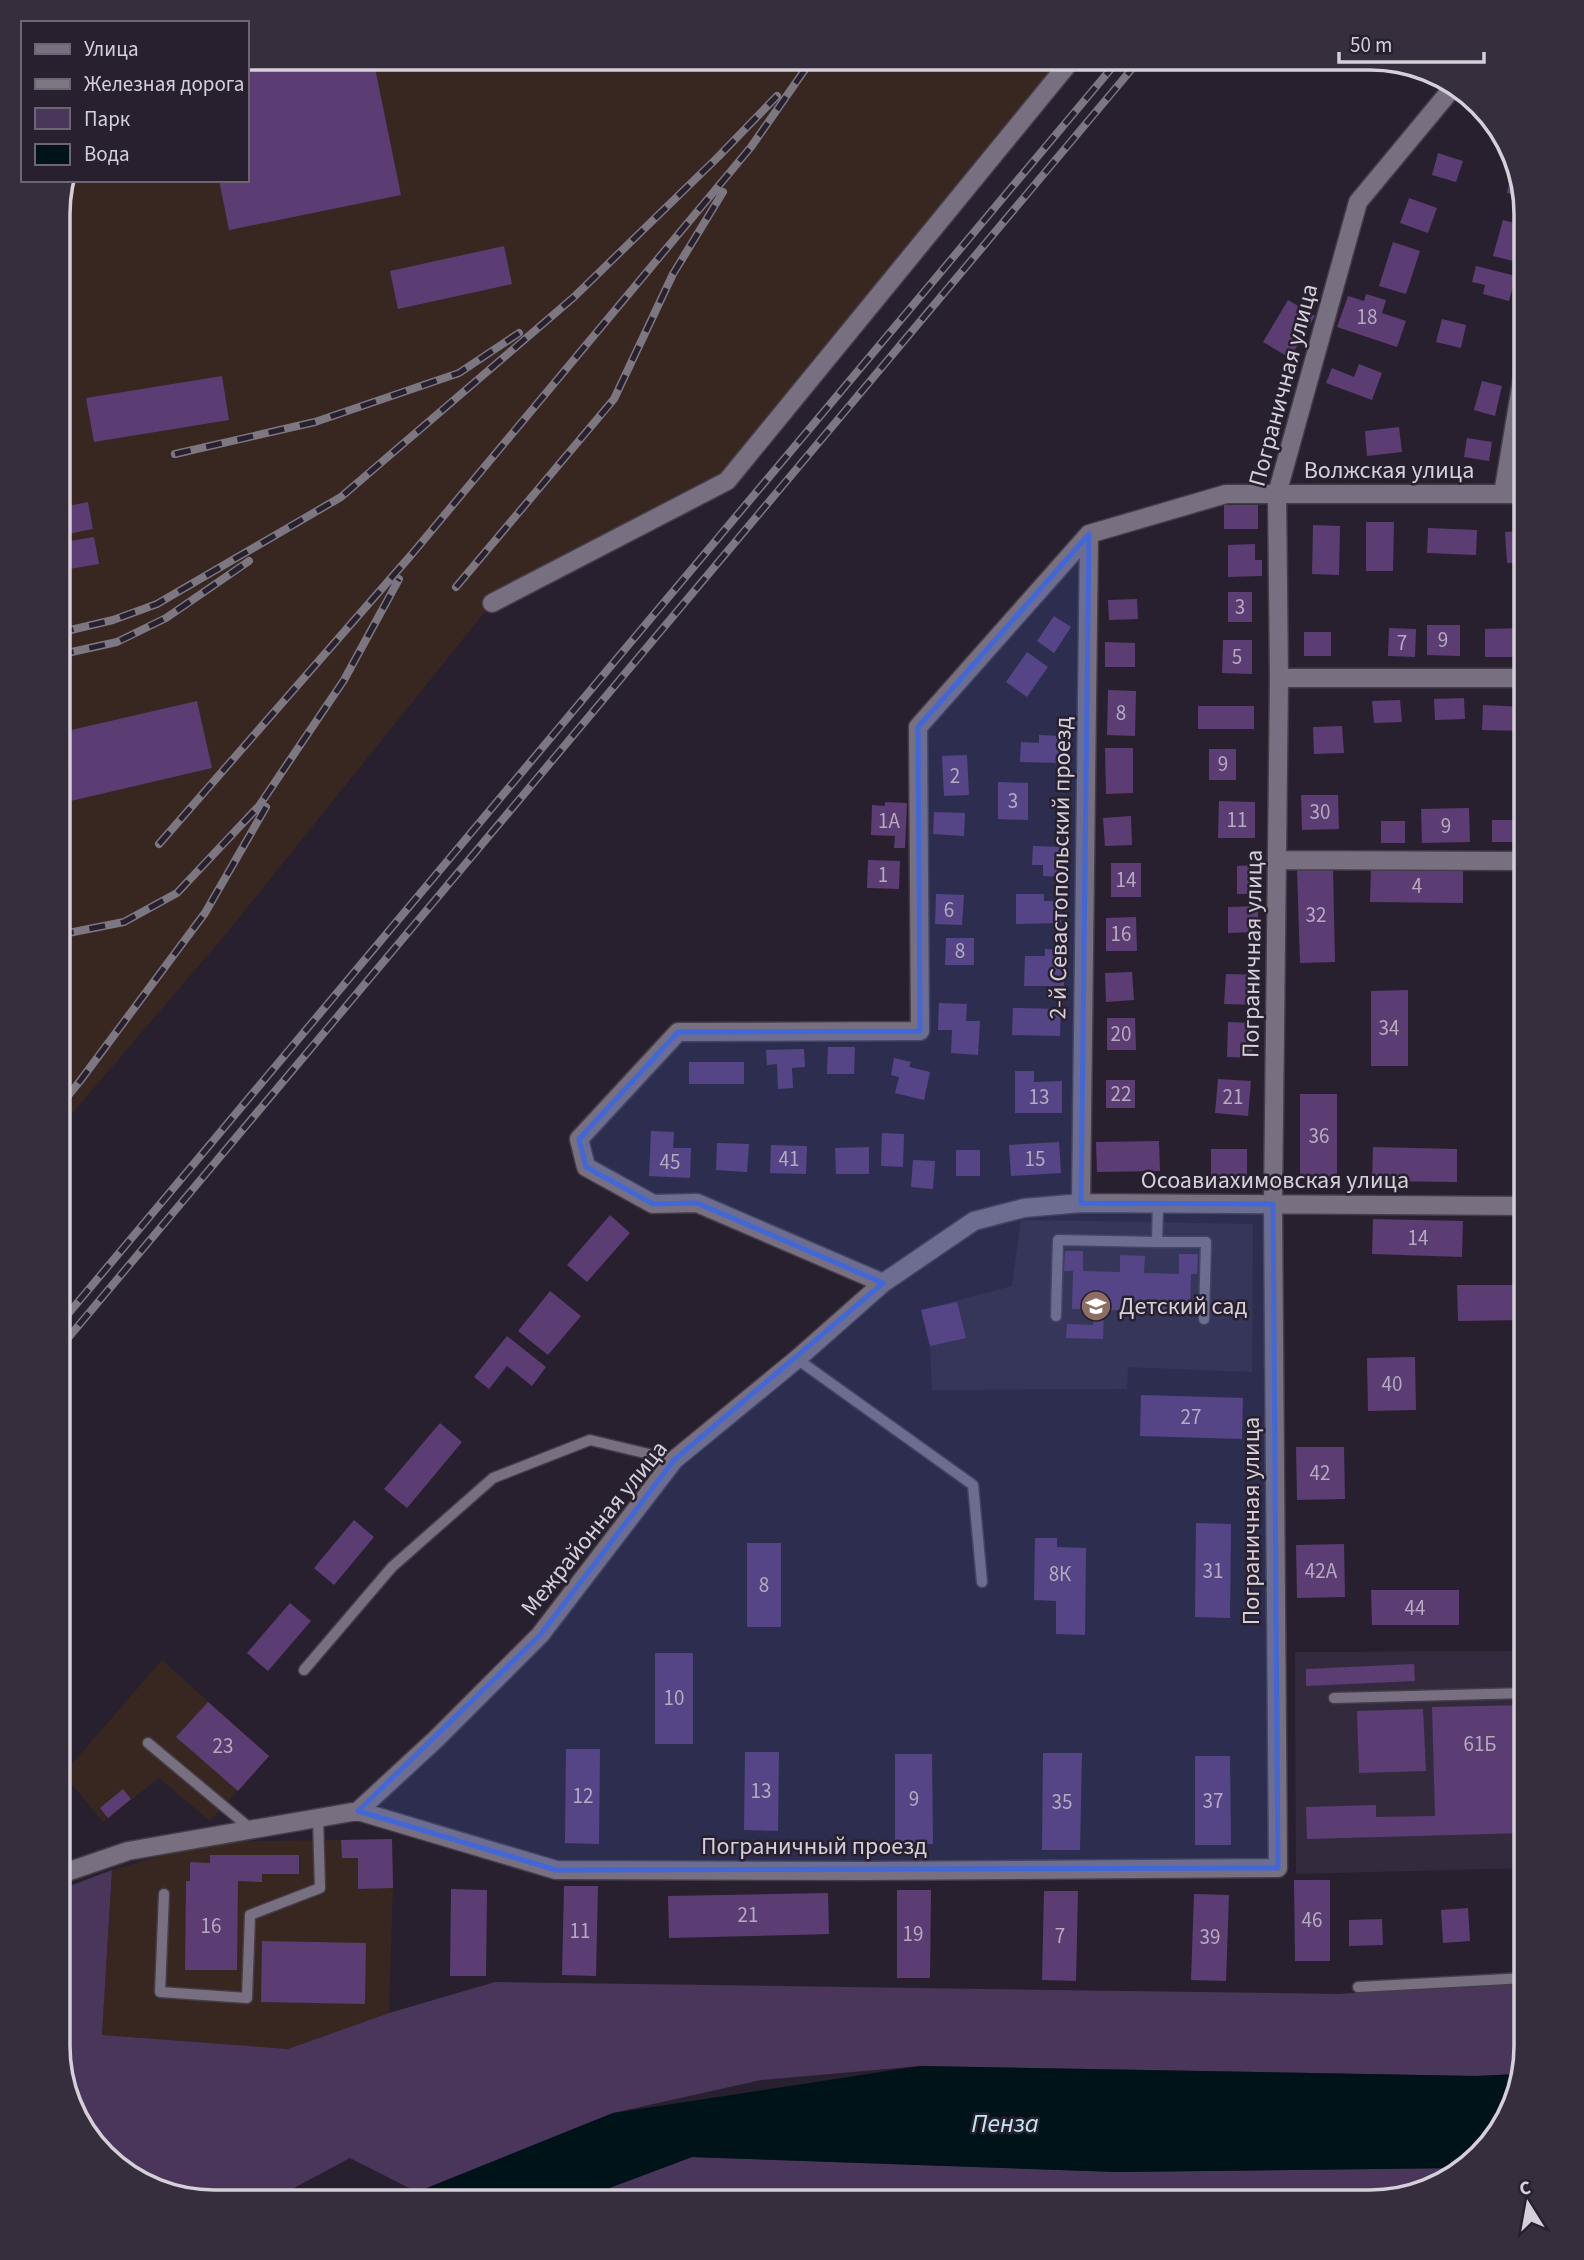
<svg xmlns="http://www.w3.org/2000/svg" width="1584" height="2260" viewBox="0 0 1584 2260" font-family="'Source Sans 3',sans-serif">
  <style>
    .built { fill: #342a3d }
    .industrial { fill: #382620 }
    .green { fill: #4a365a }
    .water { fill: #001319 }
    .building { fill: #5b3d73 }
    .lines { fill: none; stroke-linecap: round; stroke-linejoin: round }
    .lane-casing { stroke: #443d48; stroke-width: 13 }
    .street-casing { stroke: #443d48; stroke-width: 21 }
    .lane { stroke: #786f80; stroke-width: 10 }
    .street { stroke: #786f80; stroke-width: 18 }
    .rail-casing { stroke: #7d7782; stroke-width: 8 }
    .rail { stroke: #28202e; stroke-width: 5; stroke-dasharray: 16; stroke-linecap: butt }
    .marked { fill: #4268d8; fill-opacity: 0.2; stroke: #4268d8; stroke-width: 5; stroke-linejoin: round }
    .labels { text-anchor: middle; stroke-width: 5; stroke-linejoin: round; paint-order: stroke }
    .number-label { font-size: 21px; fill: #b6aabf }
    .street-label { font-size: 24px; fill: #d4cfd8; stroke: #28202e }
    .poi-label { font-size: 24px; fill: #d4cfd8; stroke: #28202e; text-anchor: start }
    .water-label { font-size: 26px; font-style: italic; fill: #bde9f5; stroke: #28202e }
    .rim { fill: none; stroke: #d4cfd8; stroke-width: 3.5 }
  </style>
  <rect width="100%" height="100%" fill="#28202e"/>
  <path class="built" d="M1021,1220L1253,1224L1252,1372L1128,1367L1127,1389L932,1390L930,1346L921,1310L1012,1286Z
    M1526,1651V1868L1296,1874L1295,1652Z"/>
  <path class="industrial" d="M247,58H1073L727,481L492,603L226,934L58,1130V204L64,180H247Z
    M162,1660L269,1756L210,1821L159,1778L103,1822L63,1774Z
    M392,1839L393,1888L389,2013L288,2049L102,2035L112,1870L209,1842Z"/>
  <path class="green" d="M112,1870L102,2035L288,2049L389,2013L495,1982L1338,1994L1526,1983V2046L1519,2074L1476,2076L920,2066L761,2080L613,2113L417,2192L350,2158L268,2202H205L136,2181L79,2124L58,2046V1902L67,1887Z
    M692,2157L1118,2172L1461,2168L1448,2181L1370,2202H572Z"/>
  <path class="water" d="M920,2066L1476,2076L1519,2074L1505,2124L1461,2168L1118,2172L692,2157L572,2202H407L417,2192L613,2113Z"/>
  <path class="building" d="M247,58H373L401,195L229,230L219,180H247Z
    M1438,153L1463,161L1456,182L1432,175Z
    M1513,164L1521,196L1507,193Z
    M1409,198L1437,208L1428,233L1400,223Z
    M1503,220L1526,226V245L1521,263L1493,256Z
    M1393,242L1420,251L1406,294L1379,286Z
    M504,246L512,284L398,309L390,271Z
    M1476,266L1516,276L1509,301L1483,294L1485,285L1472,282Z
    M1366,294L1386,300L1382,313L1406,321L1397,347L1337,327L1348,296L1364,301Z
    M1288,300L1315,316L1290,358L1263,342Z
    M1442,319L1466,325L1461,348L1436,342Z
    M1359,364L1382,373L1372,400L1326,383L1332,368L1354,377Z
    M222,376L229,420L94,442L86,398Z
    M1482,381L1502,386L1495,416L1474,410Z
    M1399,427L1402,452L1367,456L1365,431Z
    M1467,438L1492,442L1489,461L1464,457Z
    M88,502L93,529L58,536V508Z
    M1224,505H1258V529H1224Z
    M1366,522H1394L1393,571H1366Z
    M1313,525L1340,526L1339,575L1312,574Z
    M1428,528L1477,530L1476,555L1427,553Z
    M1526,531V562L1507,563L1505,532Z
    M94,537L99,564L58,571V543Z
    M1255,544V560H1262V576L1228,577V545Z
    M1228,592H1252V622H1228Z
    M1137,599L1138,619L1109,620L1108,600Z
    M1054,616L1071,627L1054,653L1037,641Z
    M1427,625H1460V656L1427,655Z
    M1389,628L1416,629L1415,657L1388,656Z
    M1523,628L1524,657H1485V629Z
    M1304,632H1331V656H1304Z
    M1223,640H1252V674L1222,673Z
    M1105,642L1135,643V667H1105Z
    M1027,652L1048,667L1027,697L1006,682Z
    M1108,690L1136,691L1135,736L1107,735Z
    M1464,698L1465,719L1435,720L1434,699Z
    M1400,700L1402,722L1374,723L1372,701Z
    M197,701L212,768L58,804V733Z
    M1483,705L1526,707V731L1482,730Z
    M1198,706H1254V729H1198Z
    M1342,726L1344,753L1314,754L1313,727Z
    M1039,735L1061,736L1060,763L1020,762L1021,742L1039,743Z
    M1105,748H1133V793L1106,794Z
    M1209,749H1236V780H1209Z
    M967,755L969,795L944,796L942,756Z
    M998,782L1028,783V820L998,819Z
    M1301,795H1338L1339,829L1302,830Z
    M1219,801L1255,802V838H1218Z
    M885,802L907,803L905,848H894L895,836L871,835L872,805L885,806Z
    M1469,808L1470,842L1422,843L1421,809Z
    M934,812L965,813L964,836L933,834Z
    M1131,816L1132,845L1105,846L1103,818Z
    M1492,820H1516V842H1492Z
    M1381,821H1405V843H1381Z
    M1033,846L1062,847L1061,877L1043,876V865H1032Z
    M868,860L900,861L899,889L867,888Z
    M1111,863H1141V897H1111Z
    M1257,865V894H1237V866Z
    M1333,868L1335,962L1300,963L1297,869Z
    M1371,868L1463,870V903L1370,902Z
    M936,894L964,895L962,925L935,924Z
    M1016,894H1044V901H1061V923L1016,924Z
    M1258,906V932L1228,933V907Z
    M1136,917L1137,951H1106V918Z
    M946,938H974V965H945Z
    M1045,949L1064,950V986H1024L1025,956H1045Z
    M1132,972L1134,1000L1106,1002L1105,973Z
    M1226,974L1259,975L1258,1005L1224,1004Z
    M1408,990V1066H1371V991Z
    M939,1003L967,1004L966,1021H980L978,1055L951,1053L952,1030H938Z
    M1013,1008L1061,1009L1060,1036L1012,1035Z
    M1107,1018H1135L1136,1050H1107Z
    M1228,1022L1253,1023L1252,1058L1227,1057Z
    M828,1047H855L854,1074H827Z
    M804,1049L805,1067L792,1068L793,1088L778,1089L777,1064L767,1065L766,1050Z
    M894,1058L911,1062L909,1067L930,1072L924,1100L895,1093L899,1077L891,1075Z
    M689,1062H744V1084H689Z
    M1015,1071H1034V1082L1062,1081V1113H1015Z
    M1218,1079L1251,1081L1248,1116L1215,1113Z
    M1106,1080H1135V1108H1106Z
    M1300,1094H1337V1178H1300Z
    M651,1131L674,1132L673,1148H691L690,1178L649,1176Z
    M882,1133L904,1134L903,1167L881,1166Z
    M1159,1141L1160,1171L1097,1172L1096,1142Z
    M1059,1142L1061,1173L1011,1176L1009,1145Z
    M717,1143L749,1144L747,1172L716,1170Z
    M771,1145L807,1146L806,1174L770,1173Z
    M869,1147V1174H836L835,1148Z
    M1373,1147L1457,1149V1182L1372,1181Z
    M1211,1149H1247V1178L1211,1177Z
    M956,1150H980V1176H956Z
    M913,1160L935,1161L933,1189L911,1187Z
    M610,1215L630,1233L587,1282L567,1265Z
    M1373,1219L1463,1221L1462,1257L1372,1254Z
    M1065,1251H1083V1271L1120,1272V1255L1145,1256L1144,1273L1179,1274V1254H1198L1197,1274H1191L1190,1312L1104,1310L1103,1339L1066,1338L1067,1324L1093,1325L1094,1309H1072L1073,1271H1064Z
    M1457,1285H1526V1320L1458,1321Z
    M550,1291L581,1316L548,1355L518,1331Z
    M957,1302L966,1338L930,1346L921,1310Z
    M507,1336L546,1367L532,1386L507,1366L489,1389L474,1377Z
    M1415,1357L1416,1410L1368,1411L1367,1358Z
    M1141,1395L1243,1398L1242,1439L1140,1436Z
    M440,1423L462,1442L407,1508L384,1489Z
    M1296,1447H1344L1345,1499L1297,1500Z
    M354,1520L374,1537L334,1585L314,1568Z
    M1196,1523L1231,1524L1230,1618L1195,1617Z
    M1035,1538H1057V1547L1086,1548L1085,1635L1056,1634V1601L1034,1600Z
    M747,1543H781V1627H747Z
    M1344,1544L1345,1597L1297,1598L1296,1545Z
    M1371,1590H1459V1625H1372Z
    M290,1603L311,1621L268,1671L247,1653Z
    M655,1653H693V1744H655Z
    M1414,1664L1415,1681L1306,1686V1669Z
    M208,1702L269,1756L238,1791L176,1737Z
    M1526,1705V1833L1307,1839L1306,1807L1376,1805V1817L1435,1816L1432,1707Z
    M1423,1709L1426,1771L1359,1773L1357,1711Z
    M566,1749H600L599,1844L565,1843Z
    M745,1752H779L778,1831L744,1830Z
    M1043,1753H1082L1080,1850H1042Z
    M895,1754H932L933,1844H895Z
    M1195,1756H1230L1231,1845H1195Z
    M123,1789L131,1799L108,1818L100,1808Z
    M392,1839L393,1888L358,1889V1858H342L341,1840Z
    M210,1855H299V1874H262V1882L238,1881L237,1970H185L186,1881H190V1862L210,1863Z
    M1294,1880H1330V1961H1295Z
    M564,1886H598L596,1976L562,1975Z
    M451,1889L487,1890L486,1976H450Z
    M897,1890H931L930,1978H897Z
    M1044,1891H1078L1076,1981L1042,1980Z
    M828,1893L829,1934L669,1938L668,1896Z
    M1526,1893V1932H1519L1517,1894Z
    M1194,1894L1229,1895L1226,1981L1191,1980Z
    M1468,1908L1470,1941L1443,1943L1441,1910Z
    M1382,1919L1383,1945L1349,1946V1920Z
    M262,1941L366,1943L365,2004L261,2002Z"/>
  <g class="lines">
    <g class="lane-casing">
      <path id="lane" d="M1157,1242H1206L1204,1319
        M1056,1316L1058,1240L1157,1242L1158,1204
        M797,1359L973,1485L982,1582
        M304,1670L392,1567L493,1478L590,1440L674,1460
        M1334,1698L1526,1693
        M148,1743L251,1829
        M164,1894L160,1992L247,1998L250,1915L320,1888L318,1818
        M1358,1987L1526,1978"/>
    </g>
    <g class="street-casing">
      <path id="street" d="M1503,494L1526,357
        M1089,534L1226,494H1526
        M492,603L727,481L1073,58
        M1279,678H1526
        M1278,860L1526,861
        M1081,1203L1089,534
        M883,1283L697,1203L653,1204L586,1167L579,1139L678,1032L920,1031L918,727L1089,534
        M358,1811L436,1739L540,1635L674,1460L797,1359L883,1283L974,1221L1024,1208L1081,1203L1526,1206
        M58,1875L128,1851L358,1811L556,1870L863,1871L1278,1868L1273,1204L1279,678L1277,494L1358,202L1455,85"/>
    </g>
    <use href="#lane" class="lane"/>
    <use href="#street" class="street"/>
    <g class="rail-casing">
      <path id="rail" d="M175,454L315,422L459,373L519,333
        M456,587L614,399L673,274L723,192
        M58,633L113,620L157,604L341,497L574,297L718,157L777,96
        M58,655L117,642L166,618L249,561
        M159,844L412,554L751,147L813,58
        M58,935L124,922L177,893L259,806L344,680L399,579
        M58,1108L80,1081L205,913L266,807
        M58,1326L1120,58
        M58,1350L1141,58"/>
    </g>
    <use href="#rail" class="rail"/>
  </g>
  <path class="marked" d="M1089,534L1081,1203L1273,1204L1278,1868L556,1870L358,1811L540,1635L674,1460L883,1283L697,1203L653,1204L586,1167L579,1139L678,1032L920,1031L918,727Z"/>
  <defs>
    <g id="school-disc" transform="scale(1.575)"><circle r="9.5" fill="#8d6e63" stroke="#28202e"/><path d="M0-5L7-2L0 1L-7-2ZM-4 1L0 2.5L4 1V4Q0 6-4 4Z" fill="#fff"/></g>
  </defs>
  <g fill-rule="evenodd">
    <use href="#school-disc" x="1096" y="1306"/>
  </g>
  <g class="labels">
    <g class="number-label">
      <text x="1367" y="324">18</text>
      <text x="1240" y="614">3</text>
      <text x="1443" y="647">9</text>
      <text x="1402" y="650">7</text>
      <text x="1237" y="664">5</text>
      <text x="1121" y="720">8</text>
      <text x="1223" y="771">9</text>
      <text x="955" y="783">2</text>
      <text x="1013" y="808">3</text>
      <text x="1320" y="819">30</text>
      <text x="1237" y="827">11</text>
      <text x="889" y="828">1А</text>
      <text x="1446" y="833">9</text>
      <text x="883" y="882">1</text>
      <text x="1126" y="887">14</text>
      <text x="1417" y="893">4</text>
      <text x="949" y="917">6</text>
      <text x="1316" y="922">32</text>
      <text x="1121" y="941">16</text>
      <text x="960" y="958">8</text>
      <text x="1389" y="1035">34</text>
      <text x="1121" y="1041">20</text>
      <text x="1121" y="1101">22</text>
      <text x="1039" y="1104">13</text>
      <text x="1233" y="1104">21</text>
      <text x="1319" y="1143">36</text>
      <text x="789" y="1166">41</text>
      <text x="1035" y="1166">15</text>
      <text x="670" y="1169">45</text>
      <text x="1418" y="1245">14</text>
      <text x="1392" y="1391">40</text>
      <text x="1191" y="1424">27</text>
      <text x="1320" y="1480">42</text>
      <text x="1213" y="1578">31</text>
      <text x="1321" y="1578">42А</text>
      <text x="1060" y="1581">8К</text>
      <text x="764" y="1592">8</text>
      <text x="1415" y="1615">44</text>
      <text x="674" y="1705">10</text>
      <text x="1480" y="1751">61Б</text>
      <text x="223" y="1753">23</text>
      <text x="761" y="1798">13</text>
      <text x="583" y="1803">12</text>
      <text x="914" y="1806">9</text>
      <text x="1213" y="1808">37</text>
      <text x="1062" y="1809">35</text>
      <text x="748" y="1922">21</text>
      <text x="1312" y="1927">46</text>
      <text x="211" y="1933">16</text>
      <text x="580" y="1938">11</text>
      <text x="913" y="1941">19</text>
      <text x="1060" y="1943">7</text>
      <text x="1210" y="1944">39</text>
    </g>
    <g class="street-label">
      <text transform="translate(1283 385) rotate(-75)" y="8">Пограничная улица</text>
      <text x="1389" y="478">Волжская улица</text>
      <text transform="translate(1060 868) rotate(-89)" y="8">2-й Севастопольский проезд</text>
      <text transform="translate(1252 954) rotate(-89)" y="8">Пограничная улица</text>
      <text x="1275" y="1188">Осоавиахимовская улица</text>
      <text transform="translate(1251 1521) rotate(-90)" y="8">Пограничная улица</text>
      <text transform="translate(594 1528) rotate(-51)" y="8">Межрайонная улица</text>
      <text x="814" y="1854">Пограничный проезд</text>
    </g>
    <g class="poi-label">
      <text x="1119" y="1314">Детский сад</text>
    </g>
    <g class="water-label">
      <text x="1005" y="2132">Пенза</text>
    </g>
  </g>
  <path d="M0 0H1584V2260H0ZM214 70H1370A144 144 0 0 1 1514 214V2046A144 144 0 0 1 1370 2190H214A144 144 0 0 1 70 2046V214A144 144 0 0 1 214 70Z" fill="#362e3c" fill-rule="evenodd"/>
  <path class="rim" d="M214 70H1370A144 144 0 0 1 1514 214V2046A144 144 0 0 1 1370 2190H214A144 144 0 0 1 70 2046V214A144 144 0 0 1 214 70Z"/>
  <rect x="21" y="21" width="228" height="161" fill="#28202e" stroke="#6d6672" stroke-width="2"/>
  <rect x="35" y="44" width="35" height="10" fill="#786f80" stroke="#6d6672" stroke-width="2"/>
  <text x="84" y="56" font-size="21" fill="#d4cfd8">Улица</text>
  <rect x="35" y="79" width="35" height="10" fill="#7d7782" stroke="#6d6672" stroke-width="2"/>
  <text x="84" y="91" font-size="21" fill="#d4cfd8">Железная дорога</text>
  <rect x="35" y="108" width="35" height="21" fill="#4a365a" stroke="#6d6672" stroke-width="2"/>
  <text x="84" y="126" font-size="21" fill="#d4cfd8">Парк</text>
  <rect x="35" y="144" width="35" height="21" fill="#001319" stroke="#6d6672" stroke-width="2"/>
  <text x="84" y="161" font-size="21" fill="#d4cfd8">Вода</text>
  <g transform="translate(1528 2204) rotate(349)" stroke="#28202e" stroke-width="5" paint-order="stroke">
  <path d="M0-5L12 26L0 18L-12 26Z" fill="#d4cfd8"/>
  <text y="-10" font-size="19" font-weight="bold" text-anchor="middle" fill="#d4cfd8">С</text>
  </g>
  <path d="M1339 52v10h145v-10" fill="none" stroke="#d4cfd8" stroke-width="3.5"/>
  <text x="1350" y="52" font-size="21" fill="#d4cfd8" stroke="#28202e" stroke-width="5" paint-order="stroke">50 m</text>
</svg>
